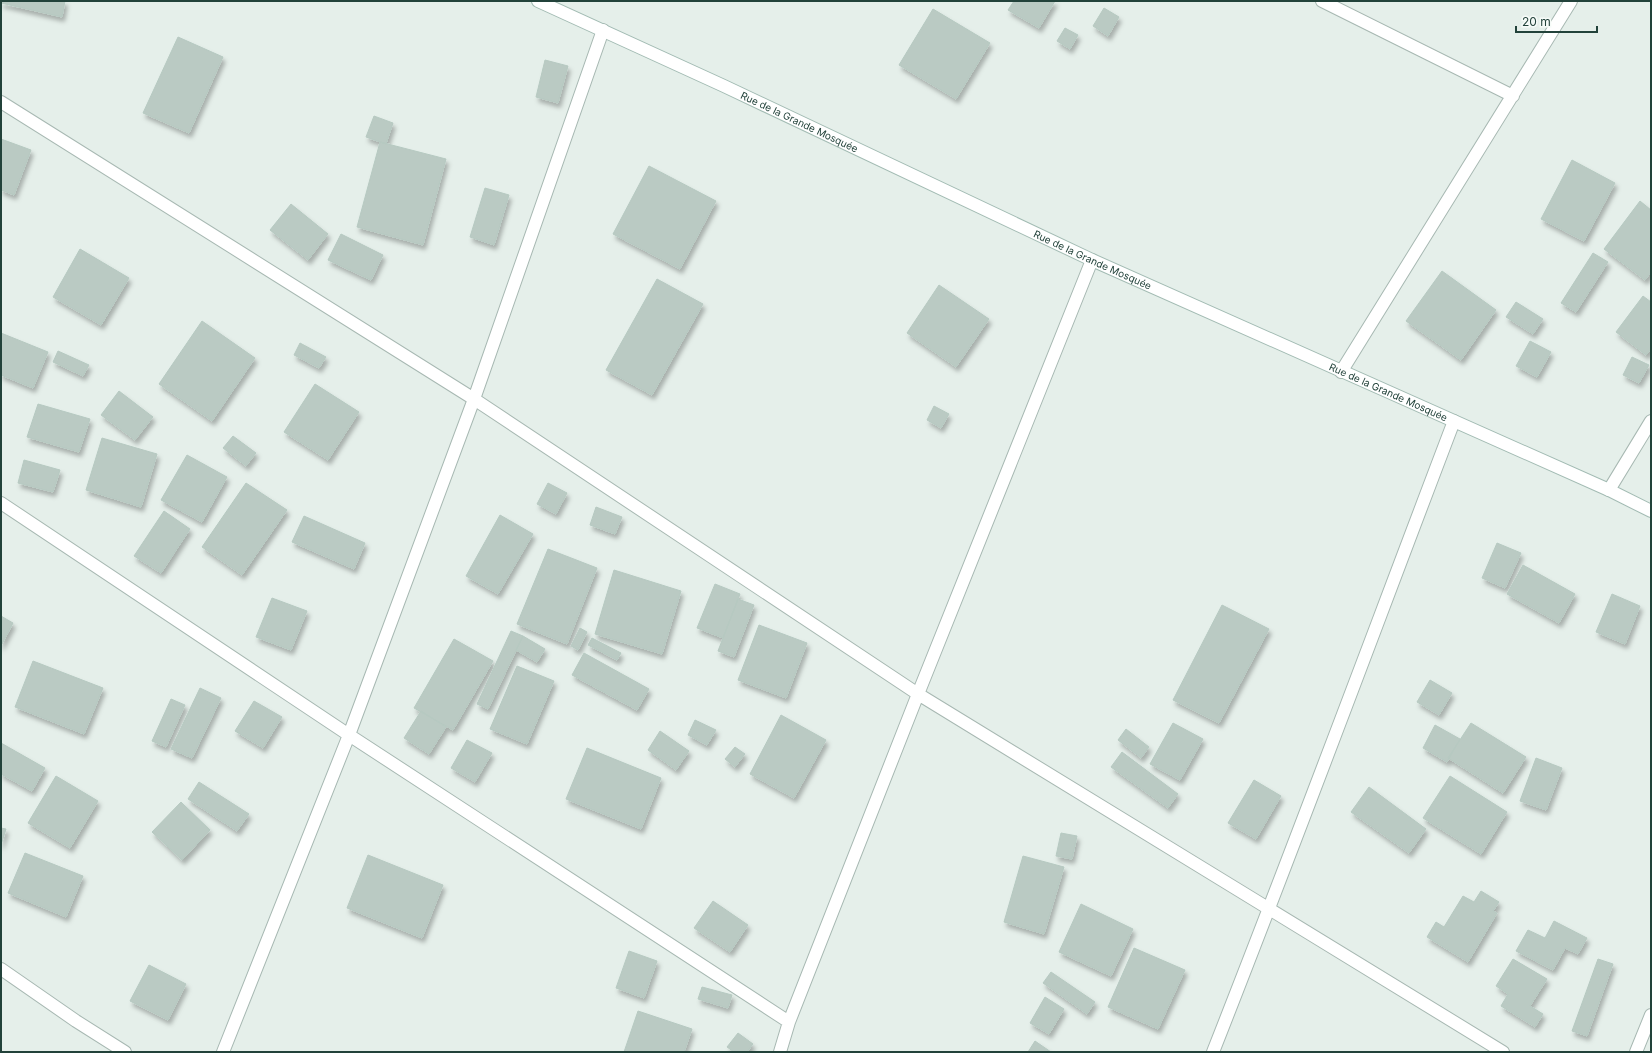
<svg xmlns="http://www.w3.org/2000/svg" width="1652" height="1053" viewBox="0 0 1652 1053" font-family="Inter,sans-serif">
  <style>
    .building { fill: #bacac3; stroke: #b6c9c1; filter: url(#shadow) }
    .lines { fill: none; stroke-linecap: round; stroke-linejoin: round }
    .street-casing { stroke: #a7b8b2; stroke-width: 14 }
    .secondary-casing { stroke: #a2bbb3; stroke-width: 14 }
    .street { stroke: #fff; stroke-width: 12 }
    .secondary { stroke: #fff; stroke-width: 12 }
    .labels { text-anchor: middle; stroke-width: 4; stroke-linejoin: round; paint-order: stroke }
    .street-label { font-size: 10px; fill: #22423a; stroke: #f6fbf8 }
  </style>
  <defs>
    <filter id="shadow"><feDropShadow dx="2.5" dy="4.5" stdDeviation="2" flood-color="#0004"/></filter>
  </defs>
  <rect width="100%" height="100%" fill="#e5efea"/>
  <path class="building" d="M1,1H65L62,17L1,3Z
    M1014,1H1055L1039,28L1008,10Z
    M1104,8L1119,17L1108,36L1093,26Z
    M933,9L990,43L956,99L899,65Z
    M1065,28L1078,35L1070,49L1057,41Z
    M178,37L223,57L189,133L143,113Z
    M545,60L568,66L558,103L536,97Z
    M374,116L393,123L386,144L366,137Z
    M1,139L31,150L14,195L1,190Z
    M380,142L446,159L423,245L357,227Z
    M1572,160L1615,183L1584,241L1541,219Z
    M649,166L716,201L680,269L613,234Z
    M485,188L509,195L494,245L470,237Z
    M1640,201L1651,210V272L1645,280L1604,249Z
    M291,204L328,234L308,260L270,230Z
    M341,234L383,255L371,280L328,260Z
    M80,249L129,278L101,325L53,297Z
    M1593,253L1608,262L1576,312L1561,303Z
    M1442,271L1496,310L1461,360L1406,321Z
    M657,279L703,304L652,395L606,370Z
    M939,285L989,319L956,367L907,333Z
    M1643,296L1651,302V349L1646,355L1616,332Z
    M1516,302L1543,319L1533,334L1506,317Z
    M202,321L255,358L212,421L159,384Z
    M1,333L48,352L33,388L1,375Z
    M1530,341L1551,352L1537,377L1516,366Z
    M300,343L326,357L319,368L294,355Z
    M58,351L89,365L83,376L53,362Z
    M1632,357L1649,365L1639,383L1623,375Z
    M315,384L359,412L328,460L284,432Z
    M119,391L153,417L135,440L101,415Z
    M38,404L90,419L79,452L27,437Z
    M934,406L949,414L941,428L927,420Z
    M233,436L256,453L246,466L223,448Z
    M102,438L157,454L141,507L86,490Z
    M187,455L227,477L202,522L161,500Z
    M24,460L60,470L53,492L18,483Z
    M246,483L287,510L242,575L202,547Z
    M548,483L567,493L556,514L537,504Z
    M596,507L622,517L615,534L590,525Z
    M164,511L190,529L161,573L134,556Z
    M500,515L533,534L498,594L466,576Z
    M304,516L365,543L354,569L292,542Z
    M1497,543L1521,553L1505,588L1482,578Z
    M548,549L597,568L567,644L517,624Z
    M1523,565L1575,594L1559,623L1507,594Z
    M614,570L681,591L662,654L595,634Z
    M715,584L740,594L723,638L697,628Z
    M1612,594L1640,606L1625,644L1596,632Z
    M272,598L307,611L291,650L256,637Z
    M738,599L754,605L734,657L718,651Z
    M1222,605L1269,629L1219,723L1173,700Z
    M1,616L13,623L1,646Z
    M759,625L807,643L786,698L738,680Z
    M580,628L587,632L578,650L571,646Z
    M511,631L523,636L488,709L477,704Z
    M523,636L545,649L537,662L516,650Z
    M592,638L621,653L617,660L588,645Z
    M454,639L493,661L453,730L414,708Z
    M584,653L649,689L637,710L572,675Z
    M33,661L103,688L84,734L15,707Z
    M517,666L554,681L527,744L490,729Z
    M1430,680L1452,693L1439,715L1417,702Z
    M200,688L221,698L192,758L171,749Z
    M171,699L185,705L166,747L152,741Z
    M254,701L282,717L263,748L235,731Z
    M421,711L446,727L429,754L404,738Z
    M781,715L826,740L794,798L750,774Z
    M695,720L716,730L707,745L688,735Z
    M1173,723L1203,739L1180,780L1150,764Z
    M1471,723L1526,757L1503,793L1448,758Z
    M1435,725L1460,739L1447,762L1423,748Z
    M1126,729L1149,747L1141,758L1118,740Z
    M660,731L689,751L676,770L648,750Z
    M467,740L492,753L475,782L451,768Z
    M1,743L45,768L32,791L1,774Z
    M735,747L745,754L735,767L725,759Z
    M587,748L661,778L641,829L566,799Z
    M1122,752L1178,794L1168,808L1111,767Z
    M1536,758L1562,768L1546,810L1520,801Z
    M56,776L98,801L70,848L28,823Z
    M1450,776L1507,812L1481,854L1423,818Z
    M1254,780L1281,796L1256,839L1228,823Z
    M199,782L249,814L237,831L188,799Z
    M1369,787L1426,829L1409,853L1351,812Z
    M181,802L210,830L182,860L152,832Z
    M1,828L6,829L1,845Z
    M1061,833L1077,836L1072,859L1056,856Z
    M25,853L83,876L66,917L8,893Z
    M368,855L443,885L422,938L347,908Z
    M1023,856L1064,867L1044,934L1004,922Z
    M1481,891L1499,902L1493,911L1497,913L1468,962L1427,937L1436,922L1444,927L1463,896L1474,902Z
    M713,901L748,925L730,952L694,928Z
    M1081,904L1133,929L1111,976L1059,952Z
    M1554,921L1587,938L1578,954L1565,948L1553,970L1516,951L1528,930L1545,938Z
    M1134,948L1185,970L1158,1029L1108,1007Z
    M629,951L657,961L644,998L616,988Z
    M1513,959L1547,979L1530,1006L1543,1014L1535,1027L1501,1006L1508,994L1496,986Z
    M1598,959L1613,964L1587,1036L1572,1031Z
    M149,965L186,984L168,1020L130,1001Z
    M1051,972L1095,1002L1087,1014L1043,983Z
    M702,987L732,995L728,1008L698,999Z
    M1045,997L1064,1009L1049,1034L1030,1023Z
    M638,1011L692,1029L684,1052H624Z
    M738,1033L753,1044L747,1052H734L727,1047Z
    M1035,1041L1051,1052H1028Z"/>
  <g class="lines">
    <g class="street-casing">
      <path id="street" d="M1322,1L1513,96
        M1,102L474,399L918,694L1503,1052
        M1341,372L1571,1
        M1609,490L1651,421
        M1,503L349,735L789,1022
        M1,969L76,1021L125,1052
        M223,1052L349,735L474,399L603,30
        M780,1052L789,1022L918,694L1092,260
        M1213,1052C1296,842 1374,631 1454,421
        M1636,1052L1651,1015"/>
    </g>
    <g class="secondary-casing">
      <g id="secondary">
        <path id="s1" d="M538,1L724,86L1092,260L1609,490L1651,511"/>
      </g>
    </g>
    <use href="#street" class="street"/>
    <use href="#secondary" class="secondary"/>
  </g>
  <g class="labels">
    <g class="street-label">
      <text dy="4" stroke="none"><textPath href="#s1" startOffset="288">Rue de la Grande Mosquée</textPath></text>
      <text dy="4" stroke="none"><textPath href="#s1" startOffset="612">Rue de la Grande Mosquée</textPath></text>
      <text dy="4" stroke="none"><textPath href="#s1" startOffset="936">Rue de la Grande Mosquée</textPath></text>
    </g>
  </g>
  <rect width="1652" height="1053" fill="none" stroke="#22423a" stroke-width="4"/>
  <path d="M1516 26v6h81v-6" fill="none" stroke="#22423a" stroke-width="2"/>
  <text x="1522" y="26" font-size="12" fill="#22423a" stroke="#f6fbf8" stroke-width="3" paint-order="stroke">20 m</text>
</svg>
